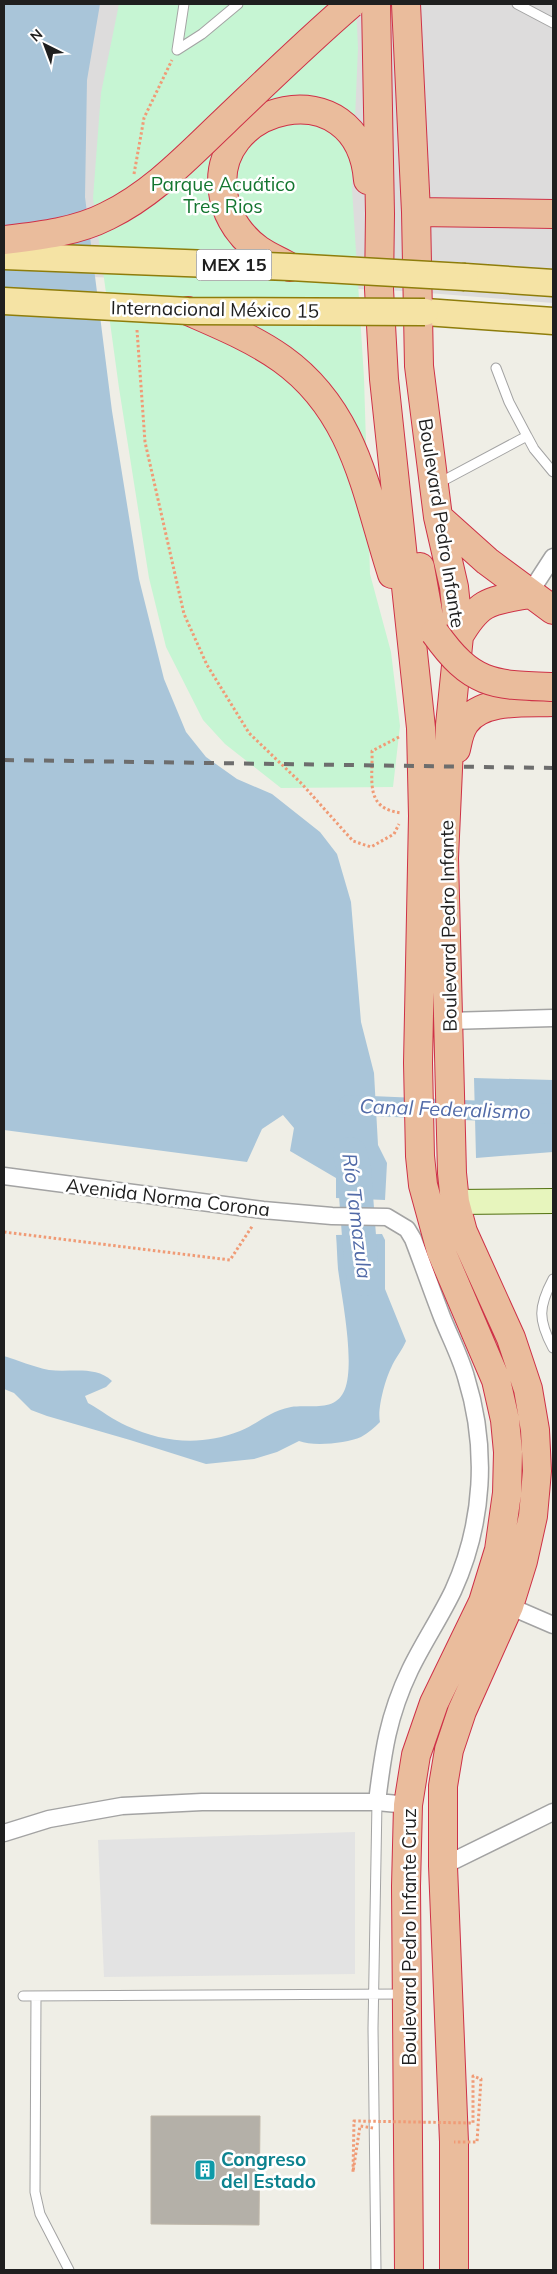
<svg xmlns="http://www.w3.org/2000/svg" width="557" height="2274" viewBox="0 0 557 2274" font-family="Mulish,sans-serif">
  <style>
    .residential { fill: #dddcdc }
    .park { fill: #c6f5d3 }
    .parking { fill: #e3e3e3 }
    .water { fill: #a9c5d9 }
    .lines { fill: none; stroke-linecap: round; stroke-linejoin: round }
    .canal { stroke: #a9c5d9; stroke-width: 20 }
    .river { stroke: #a9c5d9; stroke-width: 34 }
    .building { fill: #b4b0a8; stroke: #bfb7a9 }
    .service-casing { stroke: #a3a3a3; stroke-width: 11 }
    .minor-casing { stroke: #a3a3a3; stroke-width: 19 }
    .secondary-casing { stroke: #506f0d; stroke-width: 26 }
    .primary-casing { stroke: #8e7d0b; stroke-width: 29 }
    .trunk-casing { stroke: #ce3147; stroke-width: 30 }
    .path { stroke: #f09b76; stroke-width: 3; stroke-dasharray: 2.5 2.5; stroke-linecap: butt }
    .service { stroke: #fff; stroke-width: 9 }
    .minor { stroke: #fff; stroke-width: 16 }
    .secondary { stroke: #e7f5bd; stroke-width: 24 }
    .primary { stroke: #f5e3a4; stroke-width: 26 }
    .trunk { stroke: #eabc9c; stroke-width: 28 }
    .rail { stroke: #6d6d6d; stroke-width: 4; stroke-dasharray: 10 10; stroke-linecap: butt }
    .primary-bridge-casing { stroke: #8e7d0b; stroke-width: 29; stroke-linecap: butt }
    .trunk-bridge-casing { stroke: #ce3147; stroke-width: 30; stroke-linecap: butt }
    .path-bridge { stroke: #f09b76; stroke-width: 3; stroke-dasharray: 2.5 2.5; stroke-linecap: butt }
    .primary-bridge { stroke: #f5e3a4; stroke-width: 26 }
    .trunk-bridge { stroke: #eabc9c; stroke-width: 28 }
    .labels { text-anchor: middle; stroke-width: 5; stroke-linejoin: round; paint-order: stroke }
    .shield { fill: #fff; stroke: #626262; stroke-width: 1 }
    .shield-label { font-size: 18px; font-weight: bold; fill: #1f1f1f }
    .park-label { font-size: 19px; fill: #147630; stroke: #fff }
    .street-label { font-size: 19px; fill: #1f1f1f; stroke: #fff }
    .culture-label { font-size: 19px; font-weight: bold; fill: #0d838f; stroke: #fff; text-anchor: start }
    .water-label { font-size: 20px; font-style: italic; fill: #526ba8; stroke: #fff }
  </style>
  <rect width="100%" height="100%" fill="#efeee6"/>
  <path class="residential" d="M4,4H553V303L403,291L4,273Z"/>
  <path class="park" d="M119,4H356L358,48L352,188L364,378L370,574L391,652L400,726L393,787L281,788L225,744L203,720L166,647L149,578L119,388L93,198L101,93Z"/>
  <path class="parking" d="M355,1832V1974L104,1977L98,1840Z"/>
  <path class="water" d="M4,4H100L87,80L85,197L112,411L139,579L164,679L186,732L206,757L237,779L272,794L320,832L337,854L351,902L361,1022L374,1073L378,1145L387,1163L385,1200L336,1198V1178L290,1151L294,1128L283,1115L262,1129L247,1162L4,1130Z
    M474,1078L553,1080V1152L476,1158Z
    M382,1234L385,1240V1289L406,1341C402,1351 395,1358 391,1368C385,1380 377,1410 380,1422C375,1427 368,1433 361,1437C347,1443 314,1447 299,1441L277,1452L254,1459L206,1464L130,1440L47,1416L31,1410L14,1393L4,1389V1356C18,1360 33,1367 49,1370C70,1373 95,1365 112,1381L106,1387L85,1396L88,1403C101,1410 113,1420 127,1426C164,1443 202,1446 240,1431C260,1423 267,1412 291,1407C310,1404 336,1413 345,1389C355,1362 342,1299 338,1269C337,1257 337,1246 336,1235Z"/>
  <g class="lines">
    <path class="canal" d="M348,1105L553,1114"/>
    <path class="river" d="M350,1154L354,1168L361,1263L364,1279"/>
  </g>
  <path class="building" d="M151,2116H260L259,2225L151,2224Z"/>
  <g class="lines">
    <g class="service-casing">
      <path id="service" d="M184,4L177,50L202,34L238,4
        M517,4L553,23
        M496,368L509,402L527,436
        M437,484L527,436L534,449L553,472
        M553,1279C538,1307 538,1320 553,1348
        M23,1996L405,1994
        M36,1997L35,2192L40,2214L69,2270
        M376,2270L373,2028L377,1802"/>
    </g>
    <g class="minor-casing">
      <path id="minor" d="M529,594L553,557
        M448,1021L553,1018
        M4,1176L263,1210L332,1216L387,1217L407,1229L413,1239C423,1265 432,1291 442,1317C450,1337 460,1356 466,1377C488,1448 484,1523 453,1591C440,1618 423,1643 410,1670C388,1716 383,1752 377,1802
        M509,1606L553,1625
        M4,1833L49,1819L122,1806L202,1802H377L408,1805
        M443,1866L553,1812"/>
    </g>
    <g class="secondary-casing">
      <path id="secondary" d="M455,1202L553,1201"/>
    </g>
    <g class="primary-casing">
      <path id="primary" d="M465,277L553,283
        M425,312L553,321"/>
    </g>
    <g class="trunk-casing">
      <path id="trunk" d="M376,4L380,214L379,289L384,379L421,728L423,816L418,1063L420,1156L423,1185L441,1251L496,1380L505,1420L508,1452L507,1493L499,1550L483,1602L434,1703L416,1755L408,1805L406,1886L409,2270
        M406,4L416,212L419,366L438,517L454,587L459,636L450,725L444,858L452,1173L455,1202L463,1232L511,1338L528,1389L535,1430L537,1471L533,1516L523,1561L509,1606L462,1711L449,1750L443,1786V1866L454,2142V2270
        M416,212L553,214
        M290,267C280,261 269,257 259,250C242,238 228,219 224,198C204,104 359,66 368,180
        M188,311C220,325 254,339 282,359C356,412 366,494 392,574
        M438,517L487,561L553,610
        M420,567L429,617L435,633
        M459,636C480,600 490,601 529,594
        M456,749C458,741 459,731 465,723C482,698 527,703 553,702"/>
    </g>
    <path class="path" d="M134,174L144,118L172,60
      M137,330L145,442L184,614L207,665L249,733L302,784L353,841L371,847L394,834L399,824
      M399,737L372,751C373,781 364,809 402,813
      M4,1232L230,1260L253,1225"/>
    <use href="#service" class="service"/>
    <use href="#minor" class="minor"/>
    <use href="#secondary" class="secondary"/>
    <use href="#primary" class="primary"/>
    <use href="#trunk" class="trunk"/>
    <path class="rail" d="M4,760L553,768"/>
    <g class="primary-bridge-casing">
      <path id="primary-bridge" d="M4,256L290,267L465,277
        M4,301L188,311L425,312"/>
    </g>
    <g class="trunk-bridge-casing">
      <path id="trunk-bridge" d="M4,240C38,236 76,232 107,216C153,194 189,155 225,121C267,81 308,41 351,4
        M435,633C472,685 492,685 553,687"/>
    </g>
    <path class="path-bridge" d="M373,2128L360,2126L353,2172L354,2121L473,2123V2076L481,2079L477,2142H454"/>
    <use href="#primary-bridge" class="primary-bridge"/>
    <use href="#trunk-bridge" class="trunk-bridge"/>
  </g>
  <defs>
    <g id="building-square" transform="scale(1.125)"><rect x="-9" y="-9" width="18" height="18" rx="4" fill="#0f9aa8" stroke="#fff"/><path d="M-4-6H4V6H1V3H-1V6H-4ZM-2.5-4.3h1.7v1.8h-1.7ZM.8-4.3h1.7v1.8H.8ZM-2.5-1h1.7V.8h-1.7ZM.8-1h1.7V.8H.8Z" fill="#fff"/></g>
  </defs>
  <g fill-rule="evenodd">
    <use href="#building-square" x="205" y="2170"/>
  </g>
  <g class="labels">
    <rect class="shield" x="196.5" y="249.5" width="75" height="31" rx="4"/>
    <g class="shield-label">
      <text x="234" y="271">MEX 15</text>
    </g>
    <g class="park-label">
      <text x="223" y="191">Parque Acuático<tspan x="223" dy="22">Tres Rios</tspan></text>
    </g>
    <g class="street-label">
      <text transform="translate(215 309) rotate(1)" y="7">Internacional México 15</text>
      <text transform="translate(442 523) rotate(81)" y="7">Boulevard Pedro Infante</text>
      <text transform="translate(448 926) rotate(-91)" y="7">Boulevard Pedro Infante</text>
      <text transform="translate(168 1197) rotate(7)" y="7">Avenida Norma Corona</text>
      <text transform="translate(409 1937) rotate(-90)" y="7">Boulevard Pedro Infante Cruz</text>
    </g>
    <g class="culture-label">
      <text x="221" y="2166">Congreso<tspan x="221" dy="22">del Estado</tspan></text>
    </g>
    <g class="water-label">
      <text transform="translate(445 1109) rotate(2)" y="7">Canal Federalismo</text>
      <text transform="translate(357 1216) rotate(83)" y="7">Río Tamazula</text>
    </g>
  </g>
  <rect width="557" height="2274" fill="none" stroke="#1f1f1f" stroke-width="10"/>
  <g transform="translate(45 45) rotate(318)" stroke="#ffffff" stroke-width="4" paint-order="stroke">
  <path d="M0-4L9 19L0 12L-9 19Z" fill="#1f1f1f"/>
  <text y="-8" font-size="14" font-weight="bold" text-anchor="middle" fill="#1f1f1f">N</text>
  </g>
</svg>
